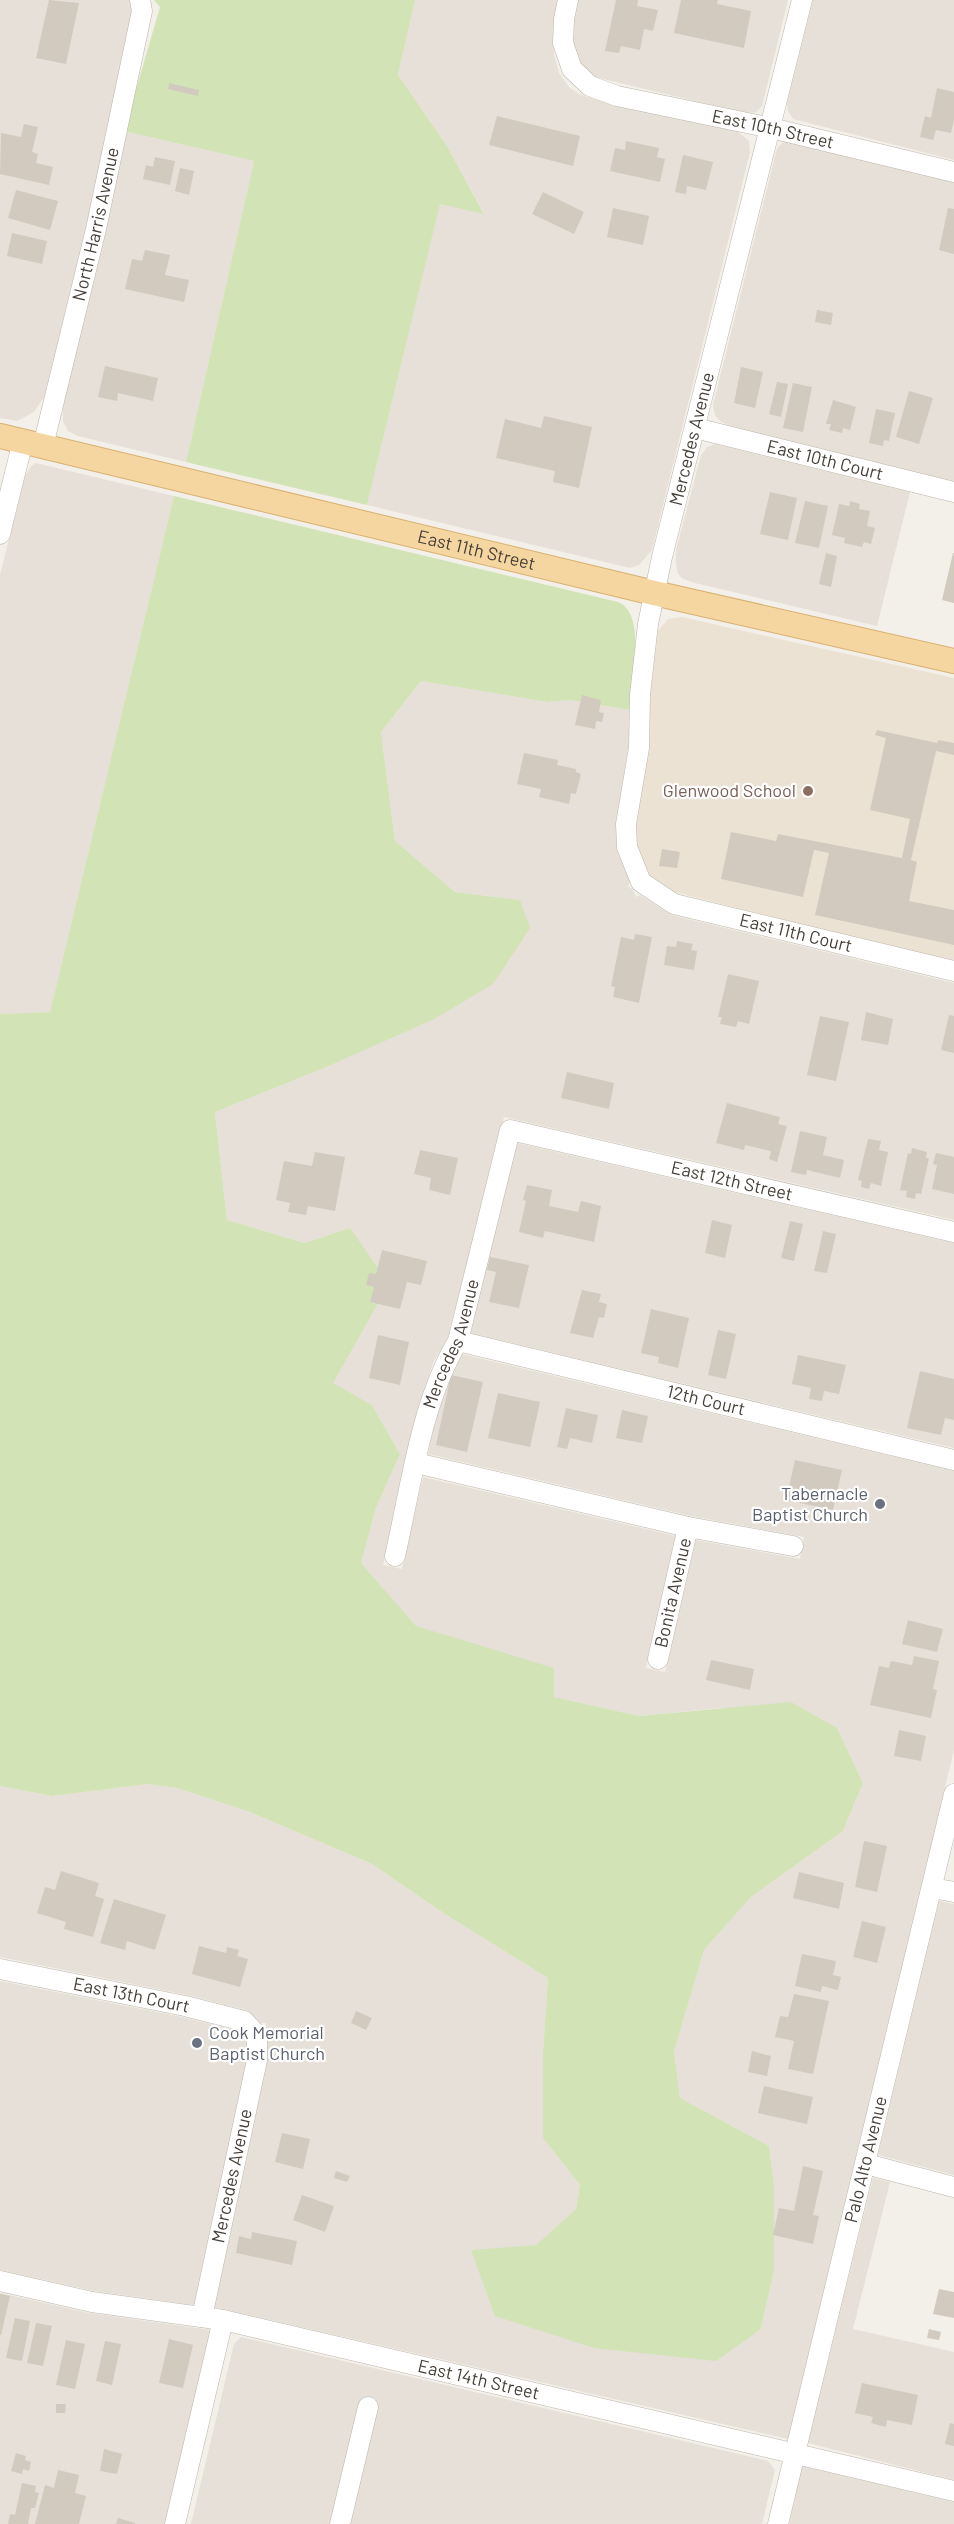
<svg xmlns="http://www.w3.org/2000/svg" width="954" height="2524" viewBox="0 0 954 2524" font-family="Barlow,sans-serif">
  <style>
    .residential { fill: #e6e0d8 }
    .education { fill: #ebe2d4 }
    .green { fill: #d2e3b6 }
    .building { fill: #d3cabf }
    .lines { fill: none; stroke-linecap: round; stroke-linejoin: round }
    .minor-casing { stroke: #bdb6ac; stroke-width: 21 }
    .major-casing { stroke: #d8b171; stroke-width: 26 }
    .minor { stroke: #fff; stroke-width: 20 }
    .major { stroke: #f5d6a0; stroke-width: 24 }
    .education-dot { fill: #8d6e63; stroke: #fff; stroke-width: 2 }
    .worship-dot { fill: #6b7280; stroke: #fff; stroke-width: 2 }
    .labels { text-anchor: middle; stroke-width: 4.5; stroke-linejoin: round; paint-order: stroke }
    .street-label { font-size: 18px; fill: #463f38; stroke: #fff }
    .education-label { font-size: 18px; fill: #785e54; stroke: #fff; text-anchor: end }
    .worship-label { font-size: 18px; fill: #5b616d; stroke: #fff; text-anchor: end }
  </style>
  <rect width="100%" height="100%" fill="#f3efe9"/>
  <path class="residential" d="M0,0H130L132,11L86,227L44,397L34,412L17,421L0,418Z
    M415,0H560L553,40L554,54L559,73L569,87L579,94L593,99L737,131L749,141L750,152L652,550L639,565L630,568L367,505L440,203L484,213L447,146L398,75Z
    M576,0H788L762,106L756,112L745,113L595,77L573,57L571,23Z
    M813,0H954V160L793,119L788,111L787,103Z
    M124,131L254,161L186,462L78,436L68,431L63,421V405Z
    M785,141L954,182V482L732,427L721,422L715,415L713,405L776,152L778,147Z
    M716,444L910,492L877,626L695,583L683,579L678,574L676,563V550L701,455L707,447Z
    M36,463L174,496L50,1012L0,1014V575L25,476L31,466Z
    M421,681L547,702L570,700L630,710L629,742L616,825L618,852L630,882L628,886L633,890L636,897L640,895L671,915L954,983V1220L504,1117L448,1337L433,1363L415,1420L383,1565L402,1569L423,1477L676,1536L646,1668L665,1672L696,1540L800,1559L804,1537L691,1516L428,1454L434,1425L451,1372L462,1354L954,1471V1750L788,2439L214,2307L267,2063V2039L270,2035L266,2030V2023H261L246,2010L187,1995L0,1957V1786L52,1796L148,1784L177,1788L250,1812L372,1864L445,1914L548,1978L543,2052V2138L580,2185L576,2209L536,2245L471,2251L761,2330L774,2271V2185L769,2146L680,2098L674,2052L704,1950L751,1897L843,1831L863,1783L837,1728L720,1708L639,1716L553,1697V1668L416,1627L361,1563L376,1508L400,1454L372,1405L332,1383L350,1228L305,1243L227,1220L215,1112L324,1068L370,1047L520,900L455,892L395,841L381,732Z
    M517,1143L954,1243V1448L470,1333Z
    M939,1901L954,1904V2175L878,2155Z
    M0,1981L182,2017L238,2031L247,2040V2060L194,2305L94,2291L0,2270Z
    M873,2178L890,2182L853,2329L954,2352V2480L808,2443Z
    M0,2293L89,2313L211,2330L165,2524H0Z
    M241,2337L768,2461L775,2470L762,2524H191L234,2344Z
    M802,2466L954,2502V2524H789Z"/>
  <path class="education" d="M682,617L954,678V963L667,890L645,875L633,843L658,631L668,619Z"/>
  <path class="green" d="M154,0H415L398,75L447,146L484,214L440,204L367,505L186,462L254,161L124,131L160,7Z
    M174,496L618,602C648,614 630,684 630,710L570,700L547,702L421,681L381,732L395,841L455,892L520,900L530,928L493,984L434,1019L324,1068L215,1112L227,1220L305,1243L350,1228L389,1284L333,1383L372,1405L400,1454L376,1508L361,1563L416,1626L554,1668V1697L639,1716L791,1702L837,1728L863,1783L843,1831L751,1897L704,1950L674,2052L680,2098L769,2146L774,2185V2271L761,2329L716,2361L594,2348L495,2316L471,2250L536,2245L576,2209L580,2185L543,2138V2052L548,1978L445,1914L372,1864L250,1812L177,1788L148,1784L52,1796L0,1786V1014L50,1012Z"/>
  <path class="building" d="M49,0L79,3L66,64L36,58Z
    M616,0H638L637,6L658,10L653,31L644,29L640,50L621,46L619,53L605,51Z
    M681,0H718L717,4L751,11L744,48L674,33Z
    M169,83L199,90L198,96L168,89Z
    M937,88L954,92V120L951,133L936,130L933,140L920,137L925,116L931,118Z
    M497,116L580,136L573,166L489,145Z
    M24,124L38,127L32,152L38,154L36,163L53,167L49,185L0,174L1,133L21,137Z
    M626,141L659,148L657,157L665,159L660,182L610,171L615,148L625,150Z
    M683,155L713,162L706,190L687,186L686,194L675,192Z
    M155,157L175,161L170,185L143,179L146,165L153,167Z
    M180,168L194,171L189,195L175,191Z
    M16,190L58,201L50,230L8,218Z
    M543,192L584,212L574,234L532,214Z
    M613,208L649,216L643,245L607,237Z
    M948,208L954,209V254L939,250Z
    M12,233L47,241L42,264L7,256Z
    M145,250L170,255L165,275L189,280L184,302L125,289L132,259L142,261Z
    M817,310L833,313L831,325L815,322Z
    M105,366L158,378L153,401L118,393L117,401L98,397Z
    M741,367L763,372L755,408L734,403Z
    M777,382L788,384L781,417L769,414Z
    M793,383L812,387L803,432L783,428Z
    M909,391L933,398L919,444L896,437Z
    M833,400L856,407L850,430L843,428L842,433L829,430L831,424H826Z
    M876,409L895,413L889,441L884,440L883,446L869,443Z
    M544,416L592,427L579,488L553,482L555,471L496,458L505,419L541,428Z
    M770,492L797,498L788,540L760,534Z
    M805,501L828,506L819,548L795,543Z
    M850,501L860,504L859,509L870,511L867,526L875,528L871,544L864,542L862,547L844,543L845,538L832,535L839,504L849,506Z
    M826,553L837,556L831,587L819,584Z
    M953,553H954V603L942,600Z
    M582,695L601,700L599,712L604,713L602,722L596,721L595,729L575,725Z
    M877,730L937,743L938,740L954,743V755L936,751L911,860L917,862L909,901L954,910V945L815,915L829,853L814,850L803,897L721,879L731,832L776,841L778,834L902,858L910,819L870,810L886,738L875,735Z
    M524,753L558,760L557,765L576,769V772L581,774L576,794L571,793L569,804L539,797L541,789L517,784Z
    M662,849L680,852L677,868L659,866Z
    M635,934L652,937L639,1003L613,997L615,987L611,986L621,937L634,940Z
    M677,941L693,944L691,950L697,951L694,970L664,965L667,946L676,947Z
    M728,974L759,981L749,1024L738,1021L736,1027L720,1024L722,1017H718Z
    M866,1012L893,1019L888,1045L861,1040Z
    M949,1015L954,1016V1053L941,1050Z
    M820,1016L849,1022L836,1081L807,1075Z
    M567,1072L614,1083L609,1109L561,1098Z
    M727,1103L780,1117L778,1124L787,1126L777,1162L769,1159L771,1151L745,1145L744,1150L716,1143Z
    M800,1131L827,1137L823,1155L844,1160L840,1178L807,1170L806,1175L791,1172Z
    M868,1139L881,1141L879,1150L888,1152L881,1186L871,1183L869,1189L861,1187L862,1181L858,1180Z
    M912,1148L927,1152L926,1158H929L921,1194L916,1193L915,1199L906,1197L907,1191L900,1190L908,1153L911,1154Z
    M420,1150L458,1158L450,1195L429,1190L431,1178L414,1174Z
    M315,1152L345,1157L335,1211L308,1206L306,1215L288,1212L290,1203L276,1200L284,1161L312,1166Z
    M936,1153L954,1157V1194L932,1189L937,1165L933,1164Z
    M527,1185L552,1190L549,1206L578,1212L581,1201L601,1206L594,1242L545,1231L543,1238L519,1232L526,1201L523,1200Z
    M712,1220L732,1225L725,1258L705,1253Z
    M790,1221L803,1224L794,1261L781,1258Z
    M823,1231L836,1234L827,1273L814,1271Z
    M382,1250L427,1261L421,1285L407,1282L400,1309L370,1302L374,1287L366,1285L369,1273L376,1274Z
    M490,1257L529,1265L519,1308L489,1302L496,1272L487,1270Z
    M582,1290L601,1294L599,1302L607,1304L604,1318L599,1317L593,1338L570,1333Z
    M651,1309L689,1318L678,1368L658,1363L659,1357L641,1353Z
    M718,1330L736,1334L726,1379L708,1375Z
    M378,1335L409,1342L400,1385L369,1378Z
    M798,1355L846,1365L839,1394L824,1391L822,1401L809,1399L811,1388L792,1384Z
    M920,1371L954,1379V1420L945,1418L941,1435L907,1428Z
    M451,1375L483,1382L467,1452L436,1445Z
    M498,1393L540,1402L530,1447L488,1438Z
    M566,1408L598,1415L592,1443L570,1438L567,1449L557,1447Z
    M622,1410L648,1416L642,1443L616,1438Z
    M795,1460L842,1470L833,1510L786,1500Z
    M908,1620L943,1629L937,1652L902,1644Z
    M914,1656L939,1661L933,1689L937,1690L931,1718L870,1705L879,1666L889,1668L891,1661L912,1665Z
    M711,1660L754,1669L750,1690L706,1680Z
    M899,1730L926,1736L921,1761L894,1756Z
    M864,1841L887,1846L877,1892L855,1887Z
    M61,1871L99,1883L95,1896L104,1899L93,1937L64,1929L66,1922L37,1913L45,1887L55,1890Z
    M799,1872L844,1883L839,1909L793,1898Z
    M114,1899L166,1915L155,1950L127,1941L125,1950L100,1943Z
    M862,1921L886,1927L877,1963L853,1957Z
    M199,1946L226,1953L227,1947L239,1950L237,1956L248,1959L240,1987L192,1974Z
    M802,1954L836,1961L833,1975L841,1977L838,1990L822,1986L821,1992L795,1986Z
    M794,1994L829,2001L813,2074L788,2069L794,2041L775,2037L780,2016L788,2017Z
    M356,2011L372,2018L366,2030L351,2023Z
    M752,2051L771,2056L767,2076L748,2072Z
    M764,2086L813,2097L807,2124L758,2113Z
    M282,2133L310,2139L303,2169L275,2162Z
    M803,2166L823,2171L813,2215L819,2216L813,2244L773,2235L779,2208L794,2211Z
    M336,2171L350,2176L347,2182L334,2178Z
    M302,2195L334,2206L325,2232L293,2220Z
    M252,2232L297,2241L292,2265L236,2253L239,2236L251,2239Z
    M939,2289L954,2292V2318L933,2314Z
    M0,2294L10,2296L1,2335H0Z
    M15,2318L30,2321L22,2361L6,2358Z
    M36,2323L52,2326L43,2366L27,2363Z
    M929,2329L941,2332L939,2340L927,2338Z
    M169,2339L193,2345L183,2388L159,2383Z
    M66,2340L85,2344L75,2389L56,2385Z
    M105,2341L121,2344L112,2385L96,2381Z
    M862,2383L918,2395L912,2425L887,2420L886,2427L871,2423L873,2417L855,2413Z
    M56,2404H66L65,2413H56Z
    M950,2423L954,2424V2446L945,2444Z
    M104,2449L122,2454L117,2474L100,2471Z
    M16,2453L26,2456L25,2460L31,2462L29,2471L23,2469L22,2474L11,2471Z
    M58,2470L79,2475L75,2493L86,2496L79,2524H35L45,2485L54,2488Z
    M22,2483L36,2486L35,2492L39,2493L35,2508H31L28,2524H8L10,2514L15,2515Z
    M118,2518L135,2523V2524H116Z"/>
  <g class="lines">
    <g class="minor-casing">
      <g id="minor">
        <path id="s1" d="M568,0L564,19L563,43L572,69L590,86L617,96L771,128L954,172"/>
        <path id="s2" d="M802,0L662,557L648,624L640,695L639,748L626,824L627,847L641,882L674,904L954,971"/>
        <path id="s3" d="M695,428L954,492"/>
        <path id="s4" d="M43,446L96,229L142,11L140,0"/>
        <path d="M0,534L23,441"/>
        <path id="s5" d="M458,1341L954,1460"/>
        <path d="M416,1463L688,1527L793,1546"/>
        <path id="s6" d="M395,1556C411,1487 421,1402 458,1341L510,1130L954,1232"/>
        <path id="s7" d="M658,1659L688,1527"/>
        <path d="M932,1888L954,1892"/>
        <path id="s8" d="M0,1969L185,2006L244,2021L257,2035V2060L202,2317"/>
        <path d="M866,2164L954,2187"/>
        <path id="s9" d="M0,2281L92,2302L223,2320L954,2491"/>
        <path d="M175,2524L223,2320"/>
        <path d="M340,2524L368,2407"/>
        <path id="s10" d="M778,2524L954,1794"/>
      </g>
    </g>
    <g class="major-casing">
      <g id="major">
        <path id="s11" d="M0,436L654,593L954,661"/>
      </g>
    </g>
    <use href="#minor" class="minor"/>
    <use href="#major" class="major"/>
  </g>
  <circle class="education-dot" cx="808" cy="791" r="6"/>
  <g class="worship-dot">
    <circle cx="880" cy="1504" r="6"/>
    <circle cx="197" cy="2043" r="6"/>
  </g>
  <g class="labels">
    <g class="street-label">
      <text dy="6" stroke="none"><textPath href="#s1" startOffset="284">East 10th Street</textPath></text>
      <text dy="6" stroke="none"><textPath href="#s4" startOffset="228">North Harris Avenue</textPath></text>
      <text transform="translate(692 439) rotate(-76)" y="6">Mercedes Avenue</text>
      <text dy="6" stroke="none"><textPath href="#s3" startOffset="134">East 10th Court</textPath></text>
      <text dy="6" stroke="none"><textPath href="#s11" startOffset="490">East 11th Street</textPath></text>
      <text dy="6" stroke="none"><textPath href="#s2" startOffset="1070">East 11th Court</textPath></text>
      <text dy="6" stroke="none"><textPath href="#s6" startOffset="670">East 12th Street</textPath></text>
      <text dy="6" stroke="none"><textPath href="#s6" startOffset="220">Mercedes Avenue</textPath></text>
      <text dy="6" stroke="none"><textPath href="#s5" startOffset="255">12th Court</textPath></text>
      <text dy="6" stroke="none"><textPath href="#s7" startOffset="68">Bonita Avenue</textPath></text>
      <text dy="6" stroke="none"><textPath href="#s8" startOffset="134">East 13th Court</textPath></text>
      <text dy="6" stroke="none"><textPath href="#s10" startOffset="375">Palo Alto Avenue</textPath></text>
      <text transform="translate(232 2176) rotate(-78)" y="6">Mercedes Avenue</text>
      <text dy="6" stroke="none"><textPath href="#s9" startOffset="489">East 14th Street</textPath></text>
    </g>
    <g class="education-label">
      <text x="796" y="797">Glenwood School</text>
    </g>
    <g class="worship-label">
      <text x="868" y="1500">Tabernacle<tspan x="868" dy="21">Baptist Church</tspan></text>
      <text x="209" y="2039" text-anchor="start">Cook Memorial<tspan x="209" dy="21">Baptist Church</tspan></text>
    </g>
  </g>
</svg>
